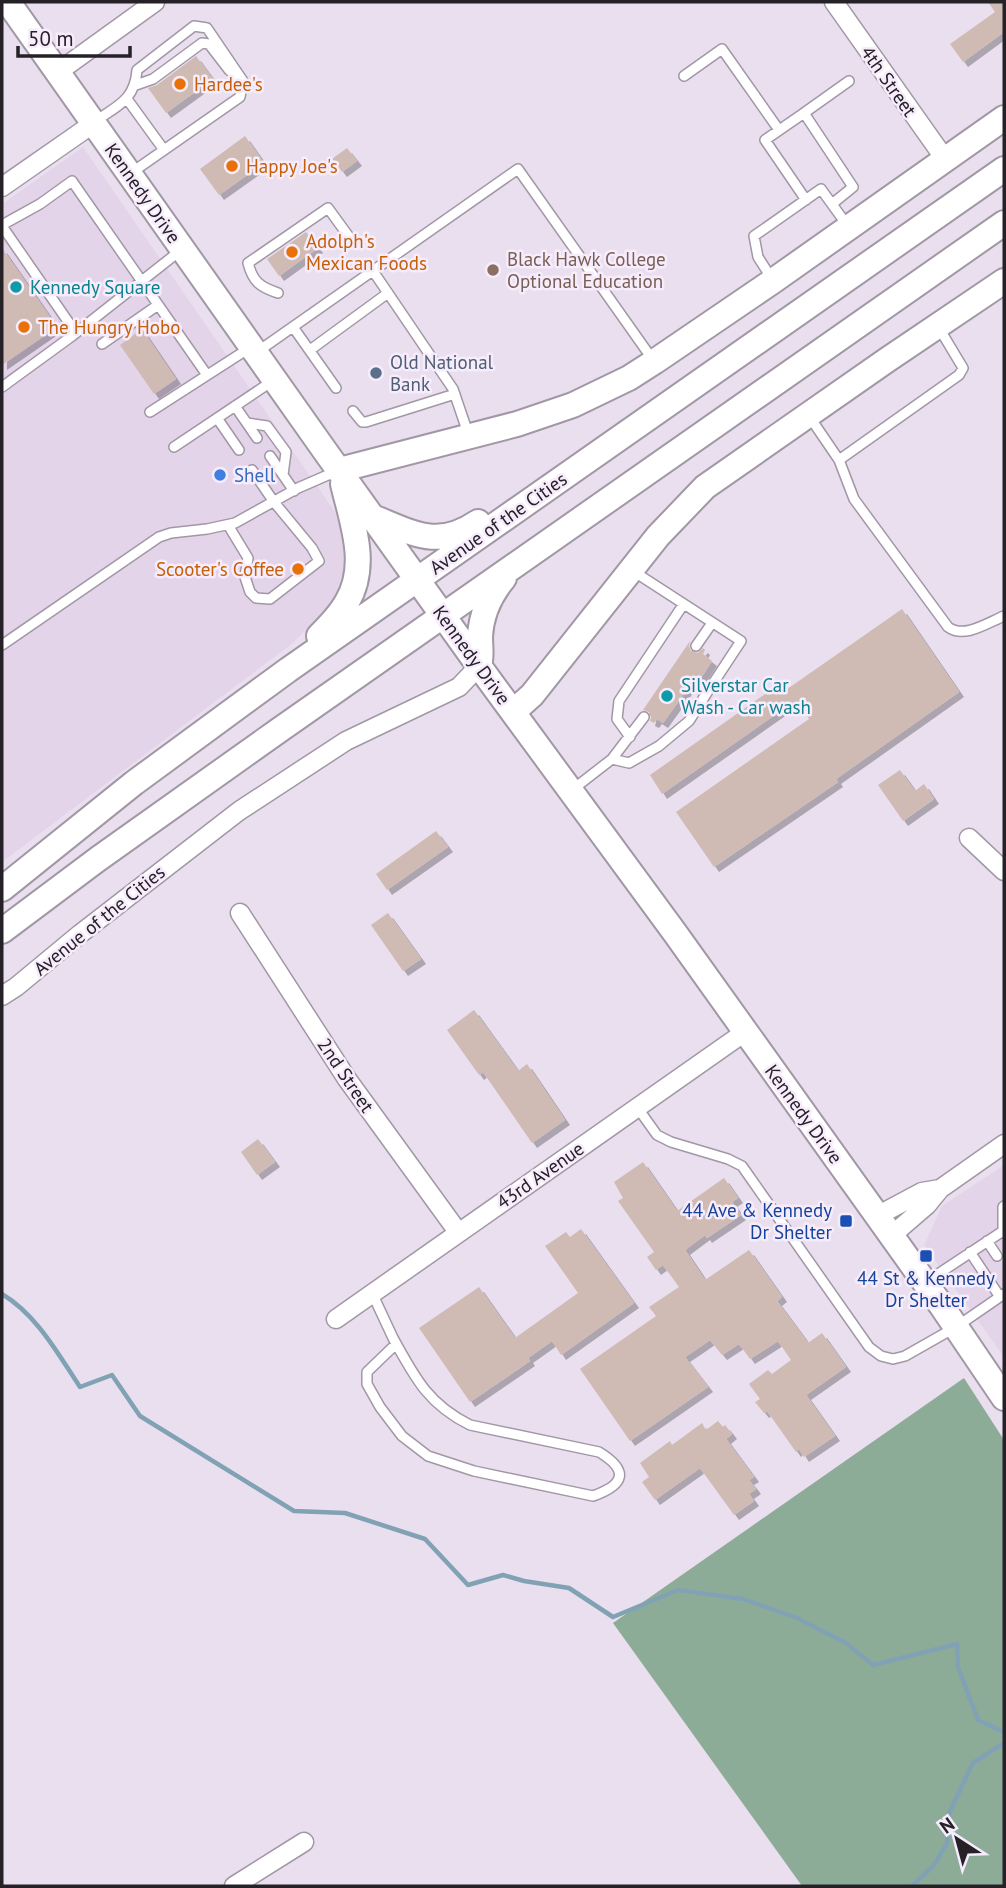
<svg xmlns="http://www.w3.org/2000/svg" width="1006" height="1888" viewBox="0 0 1006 1888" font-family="'PT Sans',sans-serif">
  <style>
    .built { fill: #e4d4ea }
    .forest { fill: #8dac97 }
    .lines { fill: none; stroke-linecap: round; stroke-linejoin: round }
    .stream { stroke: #81a2b4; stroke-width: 4.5 }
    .building { fill: #cfbbb4; filter: url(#shadow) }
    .lane-casing { stroke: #a197a5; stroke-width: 12 }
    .street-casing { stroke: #a197a5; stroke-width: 21 }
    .secondary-casing { stroke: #a197a5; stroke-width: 28 }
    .lane { stroke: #fff; stroke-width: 9 }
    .street { stroke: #fff; stroke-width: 18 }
    .secondary { stroke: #fff; stroke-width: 24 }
    .food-dot { fill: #e8710a; stroke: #f7ecfc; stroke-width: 2.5 }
    .education-dot { fill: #8d6e63; stroke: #f7ecfc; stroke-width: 2.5 }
    .culture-dot { fill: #0f9aa8; stroke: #f7ecfc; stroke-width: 2.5 }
    .service-dot { fill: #5c6f8a; stroke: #f7ecfc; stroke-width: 2.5 }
    .shop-dot { fill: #3f7fe0; stroke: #f7ecfc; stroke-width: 2.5 }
    .transit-dot { fill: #1a4fb4; stroke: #f7ecfc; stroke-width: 2.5 }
    .labels { text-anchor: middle; stroke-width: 5; stroke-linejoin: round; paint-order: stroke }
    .street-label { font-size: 19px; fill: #252127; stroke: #f7ecfc }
    .food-label { font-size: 19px; fill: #c56008; stroke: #f7ecfc; text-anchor: start }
    .education-label { font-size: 19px; fill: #785e54; stroke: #f7ecfc; text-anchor: start }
    .culture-label { font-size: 19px; fill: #0d838f; stroke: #f7ecfc; text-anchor: start }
    .service-label { font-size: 19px; fill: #4e5e75; stroke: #f7ecfc; text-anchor: start }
    .shop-label { font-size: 19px; fill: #366cbe; stroke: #f7ecfc; text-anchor: start }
    .transit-label { font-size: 19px; fill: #164399; stroke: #f7ecfc; text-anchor: end }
  </style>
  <defs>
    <filter id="shadow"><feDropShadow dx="5" dy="5" stdDeviation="0" flood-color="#0004"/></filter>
  </defs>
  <rect width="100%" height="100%" fill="#eadfee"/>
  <path class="built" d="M83,147L335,512L348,553L340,594L293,643L2,862V204Z
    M1004,1165V1357L924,1245L942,1206Z"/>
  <path class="forest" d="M964,1378L1004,1440V1886H802L613,1623Z"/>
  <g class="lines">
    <path class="stream" d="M2,1294C37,1315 58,1354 80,1387L112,1375L140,1416L294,1511L345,1513L425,1539L468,1585L503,1575L524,1581L569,1588L613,1617L678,1590L743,1599L797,1618L846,1643L873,1665L957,1644L958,1667L978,1720L1004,1732
      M912,1886L934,1865L947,1843L949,1813L973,1763L1004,1743"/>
  </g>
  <path class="building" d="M988,2H1004V32L963,62L950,44L995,12Z
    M196,56L213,79L166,113L148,88L157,85Z
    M245,136L264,163L219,195L200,169Z
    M347,148L357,161L342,172L332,159Z
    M306,232L318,248L279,276L267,259Z
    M2,248L57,327L2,365Z
    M142,329L176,379L154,394L120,345Z
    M902,609L959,692L836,779L838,782L714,867L676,812L809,719L796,700L662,794L650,775L778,685L783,692Z
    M690,641L689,646L691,651L698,653L703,648L705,650L703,654L712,661L701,678L696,677L663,723L657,719L654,723L650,721L651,717L649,712L643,710Z
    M900,770L915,791L924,784L934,799L903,821L878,785Z
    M436,831L448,847L387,890L376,874Z
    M388,913L421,959L403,971L371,925Z
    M474,1010L518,1071L527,1064L565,1120L532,1143L483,1072L479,1075L447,1030Z
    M258,1139L275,1162L257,1175L241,1152Z
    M643,1162L677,1211L724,1178L738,1198L732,1202L741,1215L707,1238L705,1235L685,1250L705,1280L749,1250L782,1297L777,1301L808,1343L822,1333L846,1367L806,1395L835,1436L804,1457L799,1449L796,1452L767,1411L764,1413L755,1402L760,1399L749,1384L768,1370L772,1374L791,1360L778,1341L750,1359L739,1344L722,1355L710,1340L697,1349L685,1357L708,1387L630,1441L580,1369L656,1316L649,1307L679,1287L663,1265L656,1270L647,1257L654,1252L618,1201L623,1198L614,1182Z
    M581,1229L634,1303L561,1355L552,1341L528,1358L530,1361L470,1402L419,1328L479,1287L515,1338L578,1293L545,1246L566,1232L570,1237Z
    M718,1421L723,1427L725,1425L732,1434L726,1439L754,1477L749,1480L756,1489L749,1494L754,1501L734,1515L700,1468L655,1500L642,1482L649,1477L640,1463L670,1441L672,1445L702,1423L706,1430Z"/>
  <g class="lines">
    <g class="lane-casing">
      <path id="lane" d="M684,76L722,49L779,130
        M136,85L153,79L202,43L209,44L229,70L236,76
        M127,99L164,150
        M804,113L849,81
        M94,122C117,106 135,100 137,70L194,26L207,28L243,81L240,97L131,173
        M806,200L765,140L804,113L853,187L832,204
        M2,225L40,204L72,181L207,375
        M2,226L76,333
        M373,271L453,389L469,436
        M772,279L758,257L754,236L821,189L847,225
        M278,293C260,287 253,282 248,263L328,208L352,241
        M293,327L336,388
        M102,344L158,305
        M310,350L388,293
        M257,352L518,169L653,360
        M2,387L72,336L181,250
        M235,406L257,438
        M353,411L362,422H366L455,394
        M150,412L251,347
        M809,416L839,460L959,375L963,368L939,328
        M217,418L239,450
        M247,423L267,426L286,452L283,475
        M174,447L274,380
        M270,456L294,491
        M839,460L854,499L948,627C964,639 987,623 1004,616
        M228,525L248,558L245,577L250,592L256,598L270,599L319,561L312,548L274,502L252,470
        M633,571L741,641L712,685
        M2,645L159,537L171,533L207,529L235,523L298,488L337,471
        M696,646L712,623
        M630,737L617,719L619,701L683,605
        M612,759L629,763L659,746L689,721L708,691
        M572,790L612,759L644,717
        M637,1107L657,1135L671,1142L728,1159L742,1166L869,1347L881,1356L893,1359L905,1356L956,1327L1004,1294
        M1004,1206L1003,1207V1231L1004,1233
        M987,1241L997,1256
        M970,1252L1000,1297
        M926,1282L1003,1231
        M372,1293L393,1338C415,1378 428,1404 470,1425L599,1452C630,1471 624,1485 593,1496L474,1471L428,1456L402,1436L380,1407L367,1384V1372L396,1344"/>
    </g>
    <g class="street-casing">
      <path id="street" d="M834,2L945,159
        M58,72L155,2
        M2,187L94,123
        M969,838L1004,871
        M240,913L347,1079L458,1232
        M2,996L16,987L80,934L239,811L346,741L459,687L479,666
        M877,1216L922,1192L940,1189
        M891,1236L927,1205L940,1189L1004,1144
        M336,1319L745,1032
        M234,1886L304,1842"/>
    </g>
    <g class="secondary-casing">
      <path id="secondary" d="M8,2L325,451L479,666L675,933L941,1305L1004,1398
        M339,470L517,424L573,405L629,378L654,362L773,281L1004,118
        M375,518C415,534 438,549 478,522
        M319,636C329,626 340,615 347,602C369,565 352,522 343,484
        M479,666C482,656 480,647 480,637C481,614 490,595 504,578
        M513,712L532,695L658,536L705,487L887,360L1004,281
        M2,889L134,783L288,670L1004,169
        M2,931L98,859L278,731L1004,223"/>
    </g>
    <use href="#lane" class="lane"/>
    <use href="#street" class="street"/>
    <use href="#secondary" class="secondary"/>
  </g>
  <g class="food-dot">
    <circle cx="180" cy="84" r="7"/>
    <circle cx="232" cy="166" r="7"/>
    <circle cx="292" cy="252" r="7"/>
    <circle cx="24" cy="327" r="7"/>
    <circle cx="298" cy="569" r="7"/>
  </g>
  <circle class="education-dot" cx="493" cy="270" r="7"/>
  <g class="culture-dot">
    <circle cx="16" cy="287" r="7"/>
    <circle cx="667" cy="696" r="7"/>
  </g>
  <circle class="service-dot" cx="376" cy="373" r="7"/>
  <circle class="shop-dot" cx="220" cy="475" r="7"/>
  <g class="transit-dot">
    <rect x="839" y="1214" width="14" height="14" rx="3.5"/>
    <rect x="919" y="1249" width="14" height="14" rx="3.5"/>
  </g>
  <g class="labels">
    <g class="street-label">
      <text transform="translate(889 81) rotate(55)" y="7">4th Street</text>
      <text transform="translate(143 193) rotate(55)" y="7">Kennedy Drive</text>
      <text transform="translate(498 523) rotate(-35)" y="7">Avenue of the Cities</text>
      <text transform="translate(472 655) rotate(54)" y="7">Kennedy Drive</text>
      <text transform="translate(99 920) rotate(-39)" y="7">Avenue of the Cities</text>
      <text transform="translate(346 1075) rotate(56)" y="7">2nd Street</text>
      <text transform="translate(804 1114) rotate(54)" y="7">Kennedy Drive</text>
      <text transform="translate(540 1175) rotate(-35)" y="7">43rd Avenue</text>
    </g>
    <g class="food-label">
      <text x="194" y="91">Hardee's</text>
      <text x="246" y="173">Happy Joe's</text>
      <text x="306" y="248">Adolph's<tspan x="306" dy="22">Mexican Foods</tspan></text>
      <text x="38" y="334">The Hungry Hobo</text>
      <text x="284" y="576" text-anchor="end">Scooter's Coffee</text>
    </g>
    <g class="education-label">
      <text x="507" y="266">Black Hawk College<tspan x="507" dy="22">Optional Education</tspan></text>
    </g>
    <g class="culture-label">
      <text x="30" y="294">Kennedy Square</text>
      <text x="681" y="692">Silverstar Car<tspan x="681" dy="22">Wash - Car wash</tspan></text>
    </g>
    <g class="service-label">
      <text x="390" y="369">Old National<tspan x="390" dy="22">Bank</tspan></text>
    </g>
    <g class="shop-label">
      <text x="234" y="482">Shell</text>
    </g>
    <g class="transit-label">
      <text x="832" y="1217">44 Ave &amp; Kennedy<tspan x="832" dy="22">Dr Shelter</tspan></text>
      <text x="926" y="1285" text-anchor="middle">44 St &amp; Kennedy<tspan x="926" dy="22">Dr Shelter</tspan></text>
    </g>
  </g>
  <rect width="1006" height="1888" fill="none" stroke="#252127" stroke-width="7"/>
  <g transform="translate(957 1839) rotate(324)" stroke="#f7ecfc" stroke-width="5" paint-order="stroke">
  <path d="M0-5L12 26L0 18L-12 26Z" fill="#252127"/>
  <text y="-10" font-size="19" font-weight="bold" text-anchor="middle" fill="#252127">N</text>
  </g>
  <path d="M18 46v10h112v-10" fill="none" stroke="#252127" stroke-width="3.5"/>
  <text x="28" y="46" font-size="21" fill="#252127" stroke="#f7ecfc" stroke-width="5" paint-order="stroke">50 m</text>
</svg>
